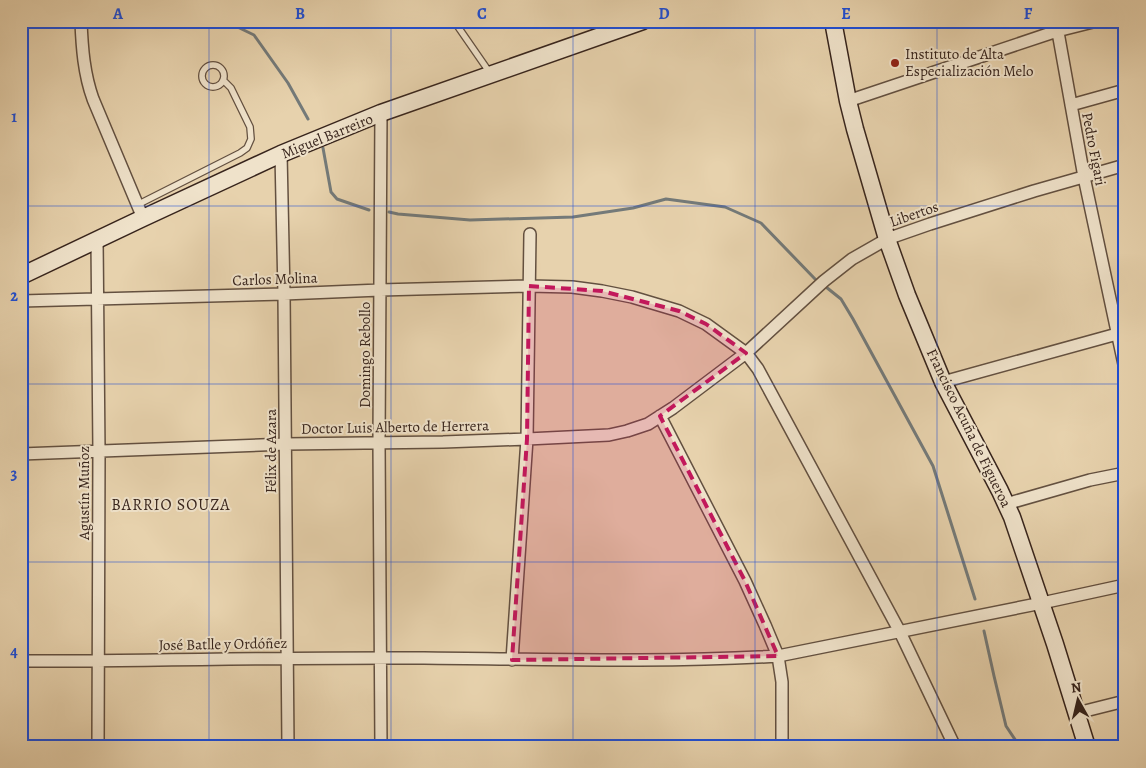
<svg xmlns="http://www.w3.org/2000/svg" width="1146" height="768" viewBox="0 0 1146 768" font-family="Alegreya,serif">
  <style>
    .lines { fill: none; stroke-linecap: round; stroke-linejoin: round }
    .stream { stroke: #747a79; stroke-width: 3 }
    .lane-casing { stroke: #635040; stroke-width: 8 }
    .street-casing { stroke: #635040; stroke-width: 14 }
    .secondary-casing { stroke: #37241c; stroke-width: 19 }
    .lane { stroke: #efe2ca; stroke-width: 5.5 }
    .street { stroke: #efe2ca; stroke-width: 11 }
    .secondary { stroke: #efe2ca; stroke-width: 16 }
    .marked { fill: #c2185b; fill-opacity: 0.2; stroke: #c2185b; stroke-width: 4; stroke-dasharray: 10 6; stroke-linejoin: round }
    .grid { fill: none; stroke: #1d4ed8; stroke-width: 1; stroke-opacity: 0.55 }
    .poi-dot { fill: #8f2418; stroke: #efe2ca; stroke-width: 2 }
    .labels { text-anchor: middle; stroke-width: 4; stroke-linejoin: round; paint-order: stroke }
    .poi-label { font-size: 15px; fill: #37241c; stroke: #efe2ca; text-anchor: start }
    .street-label { font-size: 15px; fill: #37241c; stroke: #efe2ca }
    .neighbourhood-label { font-size: 16px; letter-spacing: 1px; fill: #37241c; stroke: #efe2ca }
    .neatline { fill: none; stroke: #1d4ed8; stroke-width: 2 }
    .grid-label { font-size: 16px; text-anchor: middle; font-weight: bold; fill: #1d4ed8 }
  </style>
  <rect width="100%" height="100%" fill="#e7d2ad"/>
  <filter id="stains"><feTurbulence type="fractalNoise" baseFrequency=".004" numOctaves="4"/><feColorMatrix values="0 0 0 0 .2 0 0 0 0 .09 0 0 0 0 .02 0 0 0 .5 -.17"/></filter>
  <radialGradient id="worn" r=".72"><stop offset=".6" stop-color="#630" stop-opacity="0"/><stop offset="1" stop-color="#630" stop-opacity=".3"/></radialGradient>
  <g class="lines">
    <path class="stream" d="M225,21L254,35L288,83L308,119
      M323,148L331,192L337,199L369,210
      M389,212L398,214L470,220L573,217L633,208L666,199L725,207L761,223L816,280
      M826,287L841,299L853,319L933,466L975,599
      M984,631L994,676L1006,726L1020,747"/>
    <g class="lane-casing">
      <path id="lane" d="M454,21L490,73
        M202 76a11 11 0 1 1 22 0a11 11 0 1 1-22 0Z
        M137,205L240,153L247,148L251,139L250,127L231,88L223,80"/>
    </g>
    <g class="street-casing">
      <path id="street" d="M81,21C82,48 84,74 93,99L143,218
        M1056,21L1084,177L1125,369
        M848,101L1057,31L1097,21
        M1071,105L1125,90
        M381,113L379,442L381,747
        M281,154L284,294L288,747
        M97,239L99,452L98,747
        M21,301L284,294L380,290L529,286L572,287L602,291L632,297L679,311L706,324L746,353L758,369L900,632L955,747
        M943,382L1117,334
        M660,416L745,581L765,625L778,656L782,682V747
        M21,454L286,444L443,442L527,439L609,435L627,431L648,424L673,408L746,353L824,281L852,259L887,239L930,224L1034,191L1125,165
        M1006,504L1090,480L1125,473
        M512,660L527,439L530,234
        M21,661C156,661 290,657 424,658C542,659 660,663 778,656L1042,603L1125,585
        M1077,713L1125,701"/>
    </g>
    <g class="secondary-casing">
      <path id="secondary" d="M833,21L848,101L855,129L887,239L907,295L943,382L1000,491L1012,517L1055,644L1087,747
        M21,276L143,218L281,154L381,113L643,21"/>
    </g>
    <use href="#lane" class="lane"/>
    <use href="#street" class="street"/>
    <use href="#secondary" class="secondary"/>
  </g>
  <path class="marked" d="M529,286L602,291L679,311L706,324L746,353L660,416L745,581L778,656L512,660L527,439Z"/>
  <path class="grid" d="M209,21V747M391,21V747M573,21V747M755,21V747M937,21V747M21,206H1125M21,384H1125M21,562H1125"/>
  <circle class="poi-dot" cx="895" cy="63" r="5"/>
  <g class="labels">
    <g class="poi-label">
      <text x="905" y="59">Instituto de Alta<tspan x="905" dy="17">Especialización Melo</tspan></text>
    </g>
    <g class="street-label">
      <text transform="translate(327 136) rotate(-22)" y="5">Miguel Barreiro</text>
      <text transform="translate(1094 149) rotate(79)" y="5">Pedro Figari</text>
      <text transform="translate(914 214) rotate(-19)" y="5">Libertos</text>
      <text transform="translate(275 279) rotate(-2)" y="5">Carlos Molina</text>
      <text transform="translate(365 355) rotate(-90)" y="5">Domingo Rebollo</text>
      <text transform="translate(395 427) rotate(-1)" y="5">Doctor Luis Alberto de Herrera</text>
      <text transform="translate(969 428) rotate(64)" y="5">Francisco Acuña de Figueroa</text>
      <text transform="translate(271 451) rotate(-90)" y="5">Félix de Azara</text>
      <text transform="translate(84 493) rotate(-90)" y="5">Agustín Muñoz</text>
      <text transform="translate(223 644) rotate(-1)" y="5">José Batlle y Ordóñez</text>
    </g>
    <g class="neighbourhood-label">
      <text x="171" y="510">BARRIO SOUZA</text>
    </g>
  </g>
  <rect width="1146" height="768" fill="none" stroke="#e7d2ad" stroke-width="55"/>
  <g transform="translate(1078 700) rotate(352)" stroke="#efe2ca" stroke-width="4" paint-order="stroke">
  <path d="M0-4L9 19L0 12L-9 19Z" fill="#37241c"/>
  <text y="-8" font-size="14" font-weight="bold" text-anchor="middle" fill="#37241c">N</text>
  </g>
  <rect x="28" y="28" width="1090" height="712" class="neatline"/>
  <g class="grid-label">
    <text x="118" y="19">A</text>
    <text x="300" y="19">B</text>
    <text x="482" y="19">C</text>
    <text x="664" y="19">D</text>
    <text x="846" y="19">E</text>
    <text x="1028" y="19">F</text>
    <text x="14" y="122">1</text>
    <text x="14" y="301">2</text>
    <text x="14" y="479">3</text>
    <text x="14" y="657">4</text>
  </g>
  <rect width="100%" height="100%" filter="url(#stains)"/>
  <rect width="100%" height="100%" fill="url(#worn)"/>
</svg>
